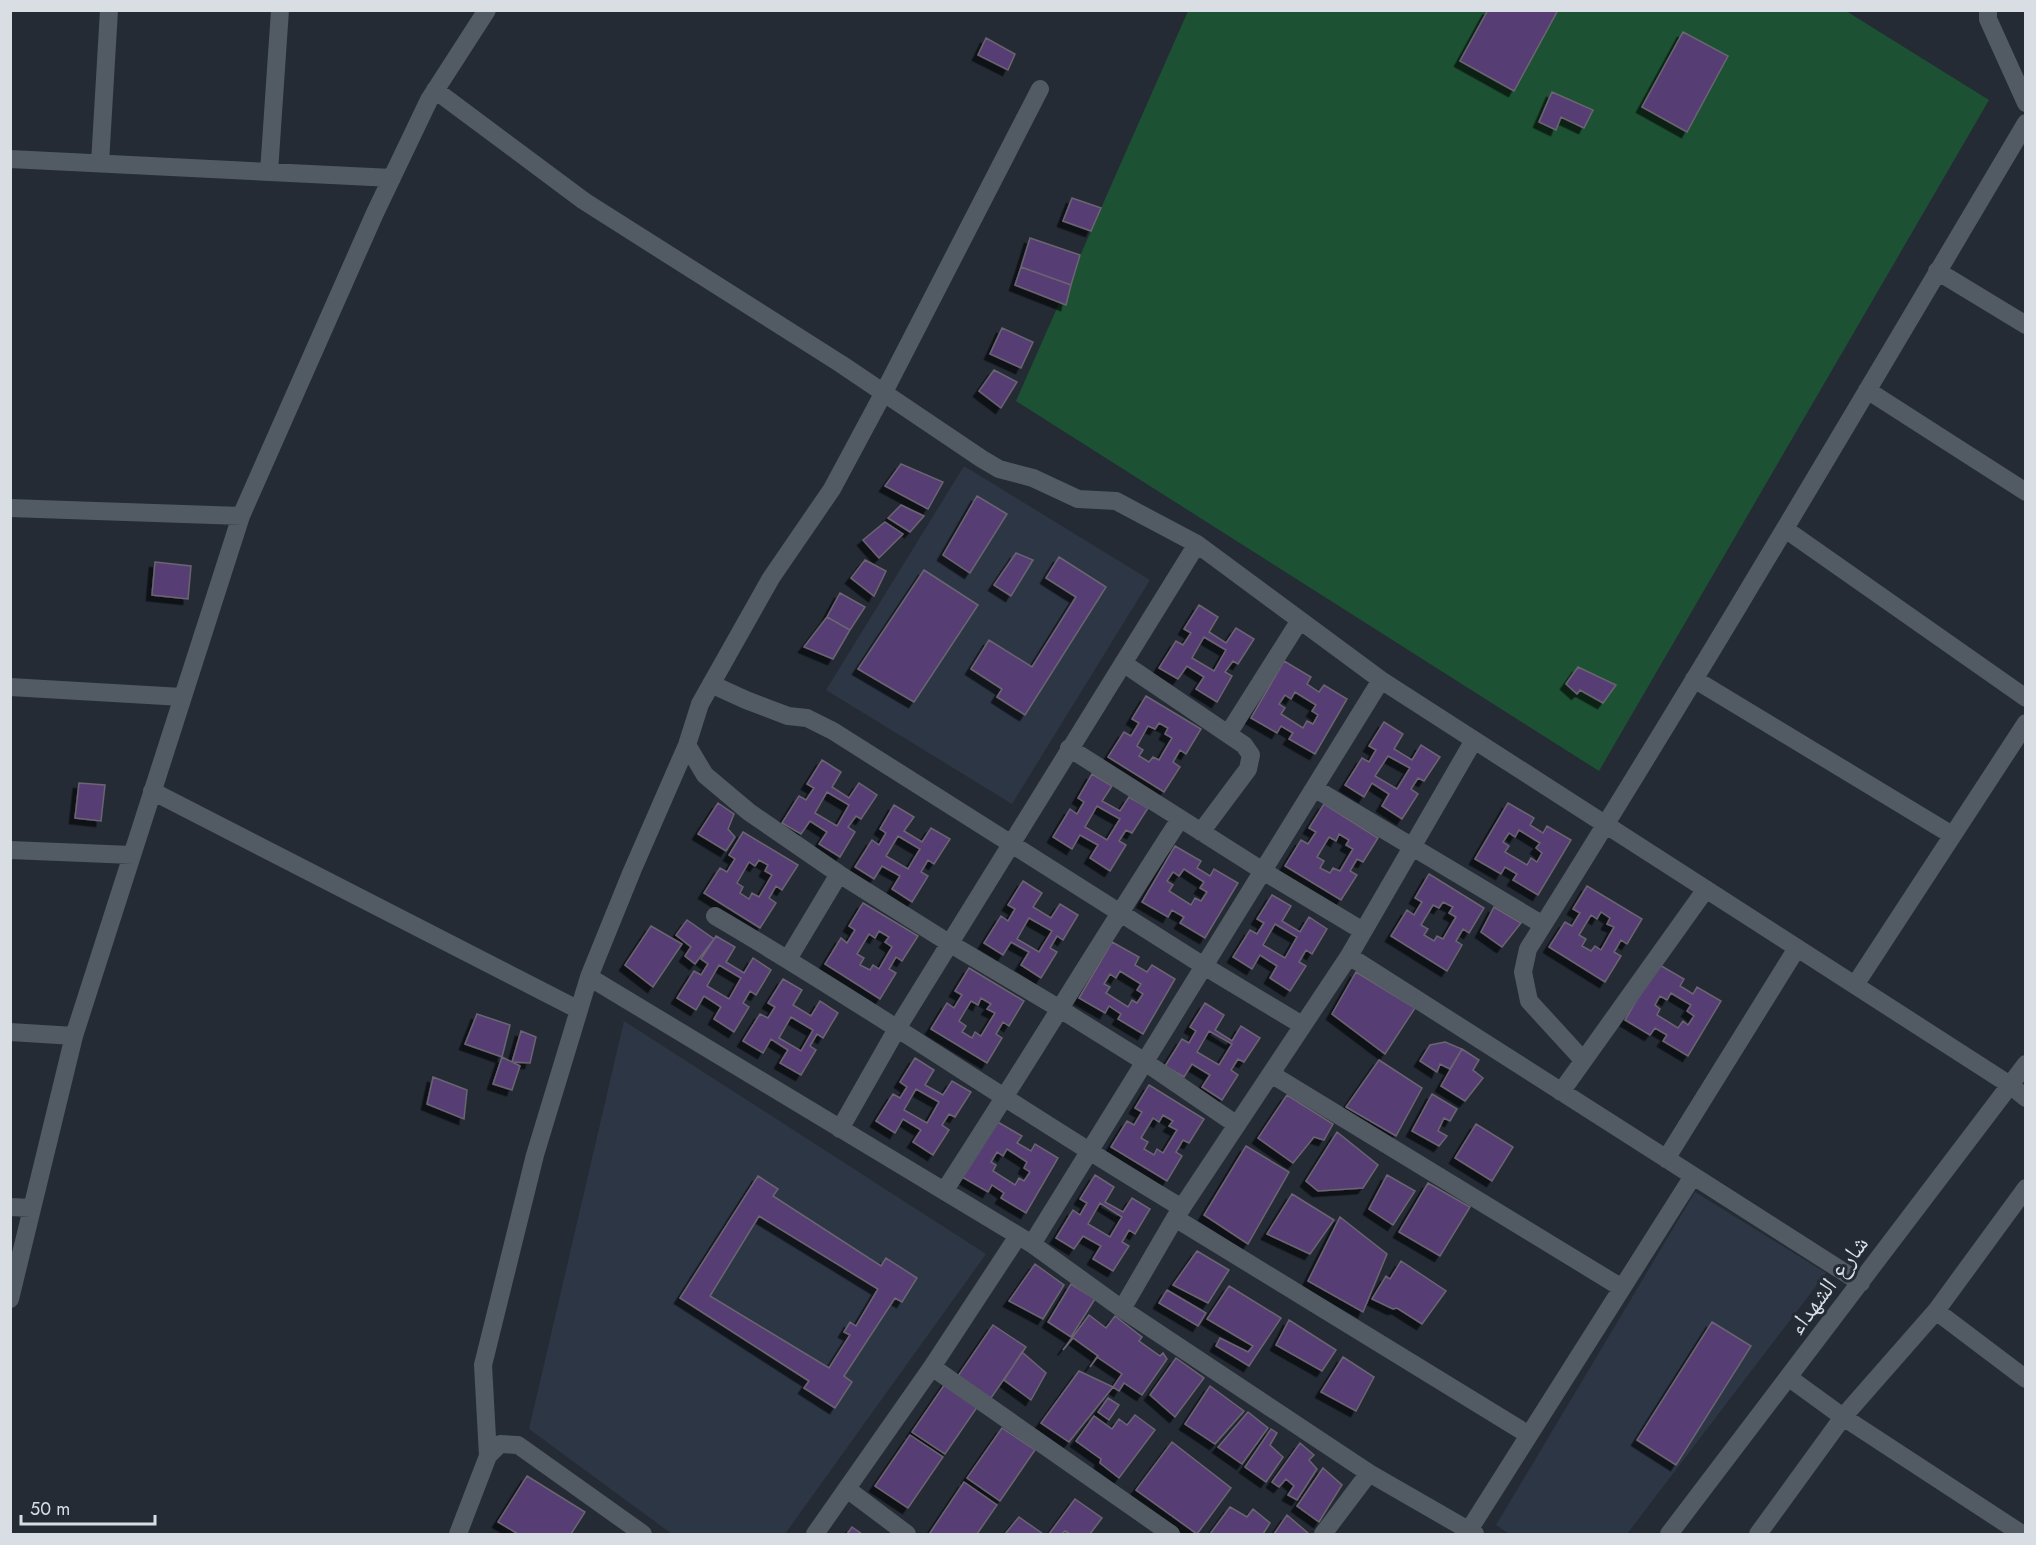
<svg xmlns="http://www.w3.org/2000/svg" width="2036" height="1545" viewBox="0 0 2036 1545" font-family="Jost,'Noto Naskh Arabic',sans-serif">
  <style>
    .built { fill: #2d3645 }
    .green { fill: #1d5133 }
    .building { fill: #573e73; stroke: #6a6571; stroke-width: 1.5; fill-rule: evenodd; filter: url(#shadow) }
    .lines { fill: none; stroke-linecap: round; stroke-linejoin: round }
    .street { stroke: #525a64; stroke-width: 18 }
    .labels { text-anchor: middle; stroke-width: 6; stroke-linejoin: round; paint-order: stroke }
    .street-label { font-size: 24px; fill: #d9dee4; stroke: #242b35 }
  </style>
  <defs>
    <filter id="shadow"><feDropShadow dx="-5.5" dy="5.5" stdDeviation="0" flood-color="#0009"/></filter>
  </defs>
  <rect width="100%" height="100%" fill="#242b35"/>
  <path class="built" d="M964,466L1150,580L1012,804L826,690Z
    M624,1021L986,1254L785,1534H672L529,1429Z
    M1695,1192L1826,1273L1627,1534H1510L1496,1525Z"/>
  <path class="green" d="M1188,11H1846L1989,100L1599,771L1016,401Z"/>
  <path class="building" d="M1488,10H1558L1514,91L1460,61Z
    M1683,32L1728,56L1687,132L1642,107Z
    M986,38L1015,54L1008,70L978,55Z
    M1552,92L1593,110L1584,128L1561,117L1556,130L1539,122Z
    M1072,198L1101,208L1091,231L1063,221Z
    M1030,238L1080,255L1071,285L1021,267Z
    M1021,267L1071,285L1066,305L1015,285Z
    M1002,328L1033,342L1021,368L990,354Z
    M994,370L1017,382L1001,408L979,391Z
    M901,464L943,482L928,509L885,486Z
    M977,496L1007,514L970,573L943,555Z
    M901,505L924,516L910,532L888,518Z
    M885,522L903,534L879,558L863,540Z
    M1016,553L1033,560L1011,596L994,585Z
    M1059,557L1106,587L1025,715L997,697L1002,689L971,669L989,640L1032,667L1076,597L1046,578Z
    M865,560L886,571L874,596L851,578Z
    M155,562L191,566L188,599L152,595Z
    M924,570L978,605L914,702L858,669Z
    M840,593L865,607L850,630L827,617Z
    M1199,605L1218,617L1209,632L1226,643L1236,628L1254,639L1238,664L1233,661L1225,672L1232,676L1217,702L1196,689L1204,677L1187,666L1178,679L1159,668L1176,641L1183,645L1191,633L1184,629ZM1204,637L1226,650L1214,671L1192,658Z
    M827,617L850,630L833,659L804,647Z
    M1284,661L1311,677L1307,684L1319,692L1324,685L1347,699L1315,754L1289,739L1293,733L1281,726L1277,733L1251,718ZM1295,692L1316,705L1312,711L1318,715L1313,724L1307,721L1303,728L1281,714L1285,708L1279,704L1285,695L1291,699Z
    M1578,667L1616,685L1603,703L1580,690L1577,694L1566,684Z
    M1146,696L1201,729L1186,754L1180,750L1173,762L1180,767L1164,792L1108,757L1124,732L1131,736L1139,723L1132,719ZM1159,723L1168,728L1165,734L1172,738L1159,760L1153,757L1149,762L1139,756L1143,750L1137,746L1148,726L1155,729Z
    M1384,722L1403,734L1394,749L1412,760L1421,745L1440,757L1424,781L1418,778L1411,789L1418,794L1402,819L1382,806L1389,794L1372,783L1364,797L1345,785L1362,758L1369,762L1376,750L1369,746ZM1388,756L1410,768L1397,789L1375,776Z
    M822,760L841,772L832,787L849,798L859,783L877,795L861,819L856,816L848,827L855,832L840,857L819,844L827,832L810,821L801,834L782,823L799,796L806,800L814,788L807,784ZM827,792L849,805L837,826L815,813Z
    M1092,774L1112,786L1102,801L1120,811L1129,797L1148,808L1132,833L1126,830L1119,841L1126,845L1110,871L1090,858L1098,845L1080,835L1072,849L1053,837L1070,809L1077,814L1084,802L1078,798ZM1097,806L1120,819L1107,840L1085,827Z
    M79,783L105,785L101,821L75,818Z
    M718,803L734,814L728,829L735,837L726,851L698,834Z
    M1508,803L1534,818L1530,825L1543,833L1547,826L1571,840L1538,895L1513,880L1517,874L1505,867L1501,874L1475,859ZM1519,830L1540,843L1536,848L1542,853L1537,862L1531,858L1527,865L1505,852L1509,846L1503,842L1509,833L1515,837Z
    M1324,804L1378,838L1363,862L1357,859L1350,871L1357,875L1341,900L1285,866L1301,840L1308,844L1316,832L1309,828ZM1339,834L1349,840L1346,845L1353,849L1340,871L1333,868L1330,873L1320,868L1324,861L1317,857L1329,837L1336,841Z
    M894,805L914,817L904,831L922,842L931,828L950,839L934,864L928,860L921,872L928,876L912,902L892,889L900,876L882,866L874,879L855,867L872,840L879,845L886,833L880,829ZM898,836L920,849L908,869L886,856Z
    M743,832L798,865L782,890L776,886L769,898L776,903L760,928L704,893L720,868L727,872L735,859L729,855ZM759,860L768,865L765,871L772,875L759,897L752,893L749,899L740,893L743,887L737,883L749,862L755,866Z
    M1175,846L1201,861L1197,868L1210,876L1214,869L1238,883L1205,938L1180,923L1184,917L1172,910L1168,917L1142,902ZM1184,869L1204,882L1200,888L1207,892L1201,901L1195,898L1191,905L1169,891L1173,885L1167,881L1173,872L1179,876Z
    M1429,874L1484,908L1469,933L1463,929L1456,941L1462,945L1447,971L1391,936L1407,910L1414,915L1422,902L1415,898ZM1443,902L1453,907L1449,913L1456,917L1443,939L1437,936L1434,941L1424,935L1428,929L1421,925L1433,905L1439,908Z
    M1023,881L1042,893L1033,907L1051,918L1060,904L1078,915L1063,940L1057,936L1050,948L1057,952L1041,978L1021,965L1029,952L1011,942L1003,955L984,943L1001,916L1008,921L1015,909L1008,905ZM1029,918L1052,931L1039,952L1017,939Z
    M1587,886L1642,919L1627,944L1621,940L1614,952L1621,956L1605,982L1549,947L1565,922L1572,926L1580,913L1573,909ZM1601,912L1610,918L1607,924L1614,927L1601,950L1595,946L1591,951L1582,946L1586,939L1579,935L1591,915L1597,919Z
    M1272,895L1291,906L1282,921L1300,932L1309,917L1327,929L1312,954L1306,950L1299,962L1306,966L1290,991L1270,978L1277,966L1260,955L1252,969L1233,957L1250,930L1257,934L1264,923L1257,919ZM1275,924L1297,937L1285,958L1263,945Z
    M863,903L918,936L902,961L896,957L889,969L896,973L880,999L825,964L841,938L847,943L855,930L849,926ZM879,931L889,937L885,942L892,947L879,969L873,965L870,970L860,965L864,958L857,954L869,934L875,938Z
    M1494,907L1521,923L1502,947L1481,932Z
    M687,920L714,939L695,964L685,956L691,947L676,935Z
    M651,926L682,944L653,987L625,965Z
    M716,936L735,947L726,962L744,973L753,958L771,970L756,995L750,991L743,1003L749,1007L734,1032L714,1019L721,1007L704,996L696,1010L677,998L694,971L701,975L708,964L701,959ZM719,965L741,978L729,999L707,986Z
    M1112,942L1139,957L1135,965L1147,972L1152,965L1175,979L1143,1034L1118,1019L1121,1014L1109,1006L1105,1013L1079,998ZM1120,971L1141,984L1137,990L1143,994L1137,1003L1132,1000L1128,1007L1106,993L1110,987L1104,984L1110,974L1116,978Z
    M1658,964L1684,979L1680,986L1693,994L1697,987L1721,1001L1688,1056L1663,1041L1667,1035L1655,1028L1650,1035L1625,1020ZM1671,993L1691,1005L1687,1011L1694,1016L1688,1025L1683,1021L1678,1028L1657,1015L1660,1009L1655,1005L1660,996L1667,1000Z
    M969,968L1024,1001L1009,1026L1003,1022L996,1034L1002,1038L987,1063L931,1029L947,1003L954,1008L962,995L955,991ZM981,998L991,1004L987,1009L995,1013L981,1036L975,1032L972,1038L962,1032L966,1026L959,1021L971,1001L978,1005Z
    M1356,972L1415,1008L1385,1054L1332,1014Z
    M783,979L802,990L793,1005L811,1016L820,1001L838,1013L823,1038L817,1034L810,1046L816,1050L801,1075L780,1063L788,1050L771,1039L763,1053L743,1041L760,1014L768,1018L775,1007L768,1003ZM791,1017L813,1030L801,1051L779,1038Z
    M1205,1003L1224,1015L1215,1030L1232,1041L1241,1026L1260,1038L1244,1062L1238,1059L1231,1070L1238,1075L1222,1100L1202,1087L1210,1075L1192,1064L1184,1077L1165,1066L1182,1039L1189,1043L1196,1031L1190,1027ZM1209,1031L1232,1044L1219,1065L1197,1052Z
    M477,1014L510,1025L502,1057L465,1044Z
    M521,1031L536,1037L530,1063L512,1062Z
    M1445,1042L1462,1049L1450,1069L1440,1064L1437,1072L1420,1061L1430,1045Z
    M1462,1049L1479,1060L1473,1070L1483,1078L1465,1101L1441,1086Z
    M502,1057L520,1066L512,1090L493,1084Z
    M915,1058L934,1070L925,1085L943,1095L952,1081L971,1092L955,1117L949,1114L942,1125L949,1130L933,1155L913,1142L921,1130L903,1119L895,1133L876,1121L893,1094L900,1098L907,1087L900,1082ZM916,1089L939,1102L927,1123L904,1110Z
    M1379,1060L1422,1088L1396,1136L1346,1107Z
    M433,1077L467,1090L464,1119L427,1104Z
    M1149,1085L1204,1119L1189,1143L1183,1140L1176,1152L1182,1156L1167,1181L1111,1147L1127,1121L1134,1125L1142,1112L1135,1108ZM1163,1115L1173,1121L1169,1126L1177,1130L1163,1153L1157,1149L1154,1155L1144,1149L1148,1142L1141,1138L1153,1118L1159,1122Z
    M1432,1094L1457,1109L1450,1121L1444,1118L1438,1131L1447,1136L1439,1146L1412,1131Z
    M1287,1095L1333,1124L1324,1140L1314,1137L1293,1163L1258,1138Z
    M996,1121L1022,1136L1017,1143L1031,1151L1035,1144L1058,1158L1026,1213L1001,1198L1004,1193L992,1185L988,1192L962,1177ZM1007,1149L1027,1162L1024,1168L1030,1172L1024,1181L1019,1178L1015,1185L993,1171L996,1165L991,1162L997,1152L1003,1156Z
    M1476,1124L1513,1147L1492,1181L1455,1158Z
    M1337,1132L1378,1165L1363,1188L1318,1191L1306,1181Z
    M1246,1146L1289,1172L1248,1244L1204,1215Z
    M1095,1175L1114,1187L1105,1202L1123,1212L1132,1198L1150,1209L1135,1234L1129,1230L1122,1242L1129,1246L1113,1271L1093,1259L1101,1246L1083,1236L1074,1249L1056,1238L1073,1210L1080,1215L1087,1203L1080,1199ZM1100,1203L1122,1217L1110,1237L1088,1224Z
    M1387,1175L1415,1191L1393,1225L1369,1209Z
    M758,1176L778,1189L773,1196L881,1266L886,1258L917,1278L902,1302L895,1298L844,1376L852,1382L835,1408L804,1388L809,1381L680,1298ZM759,1216L878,1289L856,1326L850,1322L844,1332L850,1335L829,1368L710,1296Z
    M1428,1183L1470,1207L1440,1256L1399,1232Z
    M1292,1194L1334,1220L1310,1254L1267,1234Z
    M1340,1217L1387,1254L1363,1312L1308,1281Z
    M1197,1251L1229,1270L1208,1303L1173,1285Z
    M1401,1261L1446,1291L1422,1324L1397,1308L1393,1309L1372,1299L1386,1276L1390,1279Z
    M1035,1264L1064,1285L1043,1319L1009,1301Z
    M1071,1284L1095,1299L1071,1337L1048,1322Z
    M1229,1286L1281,1318L1249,1366L1216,1346L1220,1338L1248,1352L1253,1346L1207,1319Z
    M1167,1290L1206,1313L1198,1326L1159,1303Z
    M1089,1315L1106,1328L1115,1316L1142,1337L1139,1341L1160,1356L1163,1353L1167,1359L1142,1395L1124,1383L1119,1391L1113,1387L1122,1374L1097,1357L1090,1367L1098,1356L1073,1338L1063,1350Z
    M1289,1320L1336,1350L1322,1371L1276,1345Z
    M1712,1322L1751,1346L1676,1465L1637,1440Z
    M993,1325L1026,1347L991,1398L958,1376Z
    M1022,1352L1046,1373L1031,1400L1004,1380Z
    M1343,1357L1374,1377L1356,1411L1321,1392Z
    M1176,1358L1204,1378L1175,1417L1150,1395Z
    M1079,1371L1113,1387L1069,1442L1041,1423Z
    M947,1381L980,1403L945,1454L912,1432Z
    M1210,1386L1244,1411L1215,1444L1185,1424Z
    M1108,1398L1119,1405L1109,1420L1098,1412Z
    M1248,1412L1268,1428L1242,1464L1218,1447Z
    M1135,1415L1155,1430L1119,1478L1100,1463L1101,1459L1076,1441L1094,1416L1112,1429L1119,1419L1127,1425Z
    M1002,1428L1035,1450L1000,1501L967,1478Z
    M1271,1429L1277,1433L1270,1445L1283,1457L1266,1482L1245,1467Z
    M910,1435L943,1457L908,1508L875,1486Z
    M1172,1442L1231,1488L1197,1534L1136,1490Z
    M1300,1443L1314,1455L1309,1460L1317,1469L1297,1500L1288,1495L1294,1486L1286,1479L1279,1487L1272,1482Z
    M1323,1468L1342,1485L1319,1522L1297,1506Z
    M527,1476L585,1512L571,1534H518L498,1522Z
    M964,1482L997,1505L977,1534H931L930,1533Z
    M1075,1499L1102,1518L1090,1534H1070L1065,1531L1062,1534H1049Z
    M1230,1507L1247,1517L1253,1509L1270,1523L1263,1534H1210Z
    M1287,1515L1309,1534H1274Z
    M1019,1517L1043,1534H1005Z
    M852,1527L862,1534H847Z"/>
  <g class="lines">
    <path class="street" d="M1988,10V19L2026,103
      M435,90L584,201L841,364L982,459L999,469L1033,478L1078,499L1116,501L1197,544L1381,680L2010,1085L2026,1098
      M10,159L392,178
      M100,163L109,10
      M269,172L280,10
      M1937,271L2026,325
      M1867,390L2026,492
      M10,508L241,516
      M1785,529L2026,698
      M1123,663L1244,745L1251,755L1248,769L1201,832
      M1694,679L1952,835
      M711,684L746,700L788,716L807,718L833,731L1204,966L1302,1025
      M10,687L182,697
      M1228,734L1300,620
      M687,745L705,775L749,812L839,874L949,943L1060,1009L1145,1062L1237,1125
      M1069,748L1263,871L1363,931
      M1314,788L1543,925
      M152,791L579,1010
      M10,850L132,855
      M715,916C874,1009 1024,1114 1182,1208
      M1349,956L1861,1283
      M788,959L839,874
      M589,977L1032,1244L1122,1309L1369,1473L1475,1534
      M1855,985L2026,723
      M10,1032L74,1036
      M1583,1060L1529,1001L1523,972L1528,949C1699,677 1862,399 2026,123
      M1271,1074L1622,1288
      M1561,1092L1706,889
      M840,1129L898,1027L1197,544
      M1666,1159L1797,948
      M945,1190C1025,1067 1100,942 1180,819
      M10,1207L31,1208
      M1175,1218L1529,1435
      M1032,1244L1381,680
      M10,1299L74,1036L241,516L375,213L429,100L487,10
      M1122,1309L1175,1218L1349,956L1474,740
      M1936,1311L2026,1379
      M932,1367L1171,1534
      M1788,1377L1843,1417L2022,1534
      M488,1456L483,1365L535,1155L589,977L632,871L687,745L700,704L771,578L832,489L883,394L1040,89
      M847,1489L907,1534
      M1469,1530L1693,1176
      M458,1534L488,1456L500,1444L518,1445L643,1534
      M815,1534L932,1367L1018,1236
      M1323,1534L1369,1473
      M1669,1534L2026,1064
      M1758,1534L1843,1417L1936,1311L2026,1188"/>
  </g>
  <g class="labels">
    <g class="street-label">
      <text transform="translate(1828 1285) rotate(-53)" y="8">شارع الشهداء</text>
    </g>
  </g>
  <rect width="2036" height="1545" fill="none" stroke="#d9dee4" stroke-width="24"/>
  <path d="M21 1515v9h134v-9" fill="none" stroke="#d9dee4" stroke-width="3"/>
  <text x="30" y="1515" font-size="18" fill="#d9dee4" stroke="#242b35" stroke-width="4.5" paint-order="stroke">50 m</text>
</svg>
